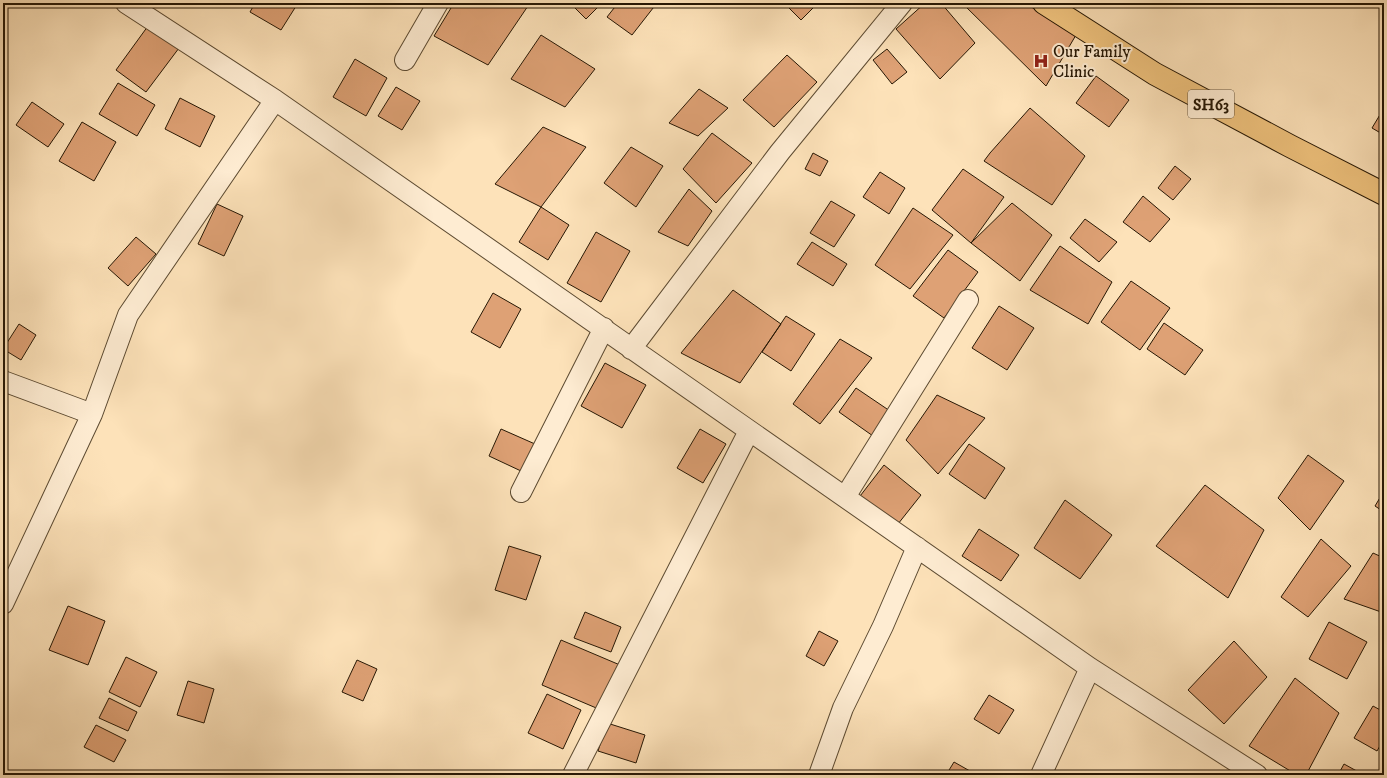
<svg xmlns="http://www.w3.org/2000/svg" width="1387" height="778" viewBox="0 0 1387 778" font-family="'IM FELL DW Pica',serif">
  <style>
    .building { fill: #dea175; stroke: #261704 }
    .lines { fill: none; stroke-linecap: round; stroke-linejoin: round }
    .minor-casing { stroke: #5c4a31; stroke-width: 22 }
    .primary-casing { stroke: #261704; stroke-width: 24 }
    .minor { stroke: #feecd2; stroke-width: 20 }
    .primary { stroke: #eec17c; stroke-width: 22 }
    .labels { text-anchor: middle; stroke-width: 4; stroke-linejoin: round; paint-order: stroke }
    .shield { fill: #feecd2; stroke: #675742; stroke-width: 1 }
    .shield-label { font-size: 16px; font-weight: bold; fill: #261704 }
    .poi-label { font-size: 17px; fill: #261704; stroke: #feecd2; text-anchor: start }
  </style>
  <rect width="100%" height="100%" fill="#fde2b9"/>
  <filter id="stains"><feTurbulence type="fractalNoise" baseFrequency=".005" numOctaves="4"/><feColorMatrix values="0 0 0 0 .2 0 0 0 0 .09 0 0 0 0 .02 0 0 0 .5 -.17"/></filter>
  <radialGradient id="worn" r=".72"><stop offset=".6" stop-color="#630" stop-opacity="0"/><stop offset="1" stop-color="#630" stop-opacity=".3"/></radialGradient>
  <path class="building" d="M255,3H298L281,30L250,12Z
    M454,3H530L488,65L434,36Z
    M570,3H602L586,19Z
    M618,3H657L632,35L607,17Z
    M784,3H818L801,20Z
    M925,3H941L975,43L940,79L896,29Z
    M962,3H1025L1076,35L1046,86Z
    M148,26L179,48L146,92L116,70Z
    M541,35L595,69L565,107L511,79Z
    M887,49L907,72L892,84L873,60Z
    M787,55L817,82L774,127L743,100Z
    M355,59L387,78L366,116L333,97Z
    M1096,76L1129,100L1109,127L1076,103Z
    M118,83L155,105L137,136L99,114Z
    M396,87L420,101L402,130L378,116Z
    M699,89L728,108L698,136L669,123Z
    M180,98L215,116L200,147L165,129Z
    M32,102L64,124L48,147L16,125Z
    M1030,108L1085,156L1052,205L984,161L990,153Z
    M1384,108V135L1372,128Z
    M82,122L116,142L94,181L59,161Z
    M543,127L586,147L541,207L495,184Z
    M712,133L752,163L716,203L683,169Z
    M631,147L663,166L636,207L604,183Z
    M813,153L828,161L820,176L805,169Z
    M1175,166L1191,179L1173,200L1158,188Z
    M963,169L1004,197L971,243L932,210Z
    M880,172L905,188L889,214L863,197Z
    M689,189L712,211L688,246L658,232Z
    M1143,196L1170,219L1150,242L1123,222Z
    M831,201L855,215L834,247L810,233Z
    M1012,203L1052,235L1020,281L971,243Z
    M217,204L243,216L224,256L198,244Z
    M541,207L569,225L548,260L519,242Z
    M913,208L953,235L910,289L875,265Z
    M1085,219L1117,242L1099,262L1070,238Z
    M596,232L630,251L601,302L567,283Z
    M136,237L156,254L128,286L108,268Z
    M812,242L847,264L833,286L797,264Z
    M1060,246L1112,282L1088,324L1030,290Z
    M948,250L978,272L944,318L913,296Z
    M1131,281L1170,308L1140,350L1101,322Z
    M733,290L781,324L740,383L681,353Z
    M493,293L521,309L500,348L471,332Z
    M999,306L1034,328L1007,370L972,348Z
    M786,316L815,334L791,371L762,352Z
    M1164,323L1203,350L1185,375L1147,349Z
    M19,324L36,335L21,360L3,349Z
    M840,339L872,358L820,424L793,404Z
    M605,363L646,385L622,428L581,406Z
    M856,388L890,411L873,436L839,412Z
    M937,395L985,418L938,474L906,440Z
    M501,429L535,444L521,471L489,456Z
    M700,429L726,444L703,483L677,468Z
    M969,444L1005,468L985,499L949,474Z
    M1308,455L1344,481L1310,530L1278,498Z
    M884,465L921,495L894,529L857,500Z
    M1205,485L1264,530L1228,598L1156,546Z
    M1384,491V512L1375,506Z
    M1065,500L1112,535L1080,579L1034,548Z
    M979,529L1019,555L1001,581L962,556Z
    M1321,539L1351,566L1308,617L1281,597Z
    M509,546L541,556L526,600L495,590Z
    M1373,553L1384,558V613L1344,599Z
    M68,606L105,621L88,665L49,650Z
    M585,612L621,627L611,652L574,638Z
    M1329,622L1367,642L1347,679L1309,659Z
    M819,631L838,641L824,666L806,656Z
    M561,640L620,665L601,710L542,685Z
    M1234,641L1267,677L1224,724L1188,690Z
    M126,657L157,672L140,707L109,692Z
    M357,660L377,669L363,701L342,692Z
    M1295,678L1339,713L1306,775H1297L1249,746Z
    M188,681L214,689L204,723L177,715Z
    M547,694L581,710L563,749L528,733Z
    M989,695L1014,710L999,734L974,719Z
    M109,698L137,712L128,731L99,718Z
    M1373,706L1384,712V739L1377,751L1354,738Z
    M607,723L645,735L636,763L598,751Z
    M96,725L126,740L114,762L84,747Z
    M954,762L977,775H946Z
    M1344,764L1364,775H1338Z"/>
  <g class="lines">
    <g class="minor-casing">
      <path id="minor" d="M126,3L275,100L1090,668L1257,775
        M405,60L438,3
        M631,349L780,152L902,3
        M3,381L92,414
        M521,492L604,328
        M845,497L968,300
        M3,604L92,414L128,315L275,100
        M573,775L749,431
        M819,775L843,708L883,626L917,547
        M1041,775L1090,668"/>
    </g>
    <g class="primary-casing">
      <path id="primary" d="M1044,3L1155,74L1290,146L1384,194"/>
    </g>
    <use href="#minor" class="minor"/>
    <use href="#primary" class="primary"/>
  </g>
  <defs>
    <g id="hospital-bare" transform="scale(1.2)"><path d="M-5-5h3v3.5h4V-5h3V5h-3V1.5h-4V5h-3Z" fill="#8f2418" stroke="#feecd2" stroke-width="2.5" paint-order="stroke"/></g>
  </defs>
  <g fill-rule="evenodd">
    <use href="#hospital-bare" x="1041" y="61"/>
  </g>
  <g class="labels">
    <rect class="shield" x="1188" y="90" width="46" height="28" rx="3"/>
    <g class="shield-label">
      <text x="1211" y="110">SH63</text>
    </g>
    <g class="poi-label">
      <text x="1053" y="57">Our Family<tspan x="1053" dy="20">Clinic</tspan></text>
    </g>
  </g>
  <rect width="1387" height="778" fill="none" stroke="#fde2b9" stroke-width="16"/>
  <rect x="4" y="4" width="1379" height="770" fill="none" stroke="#261704" stroke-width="2"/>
  <rect x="8" y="8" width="1371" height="762" fill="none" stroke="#261704"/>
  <rect width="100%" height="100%" filter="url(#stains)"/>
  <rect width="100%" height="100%" fill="url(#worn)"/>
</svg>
